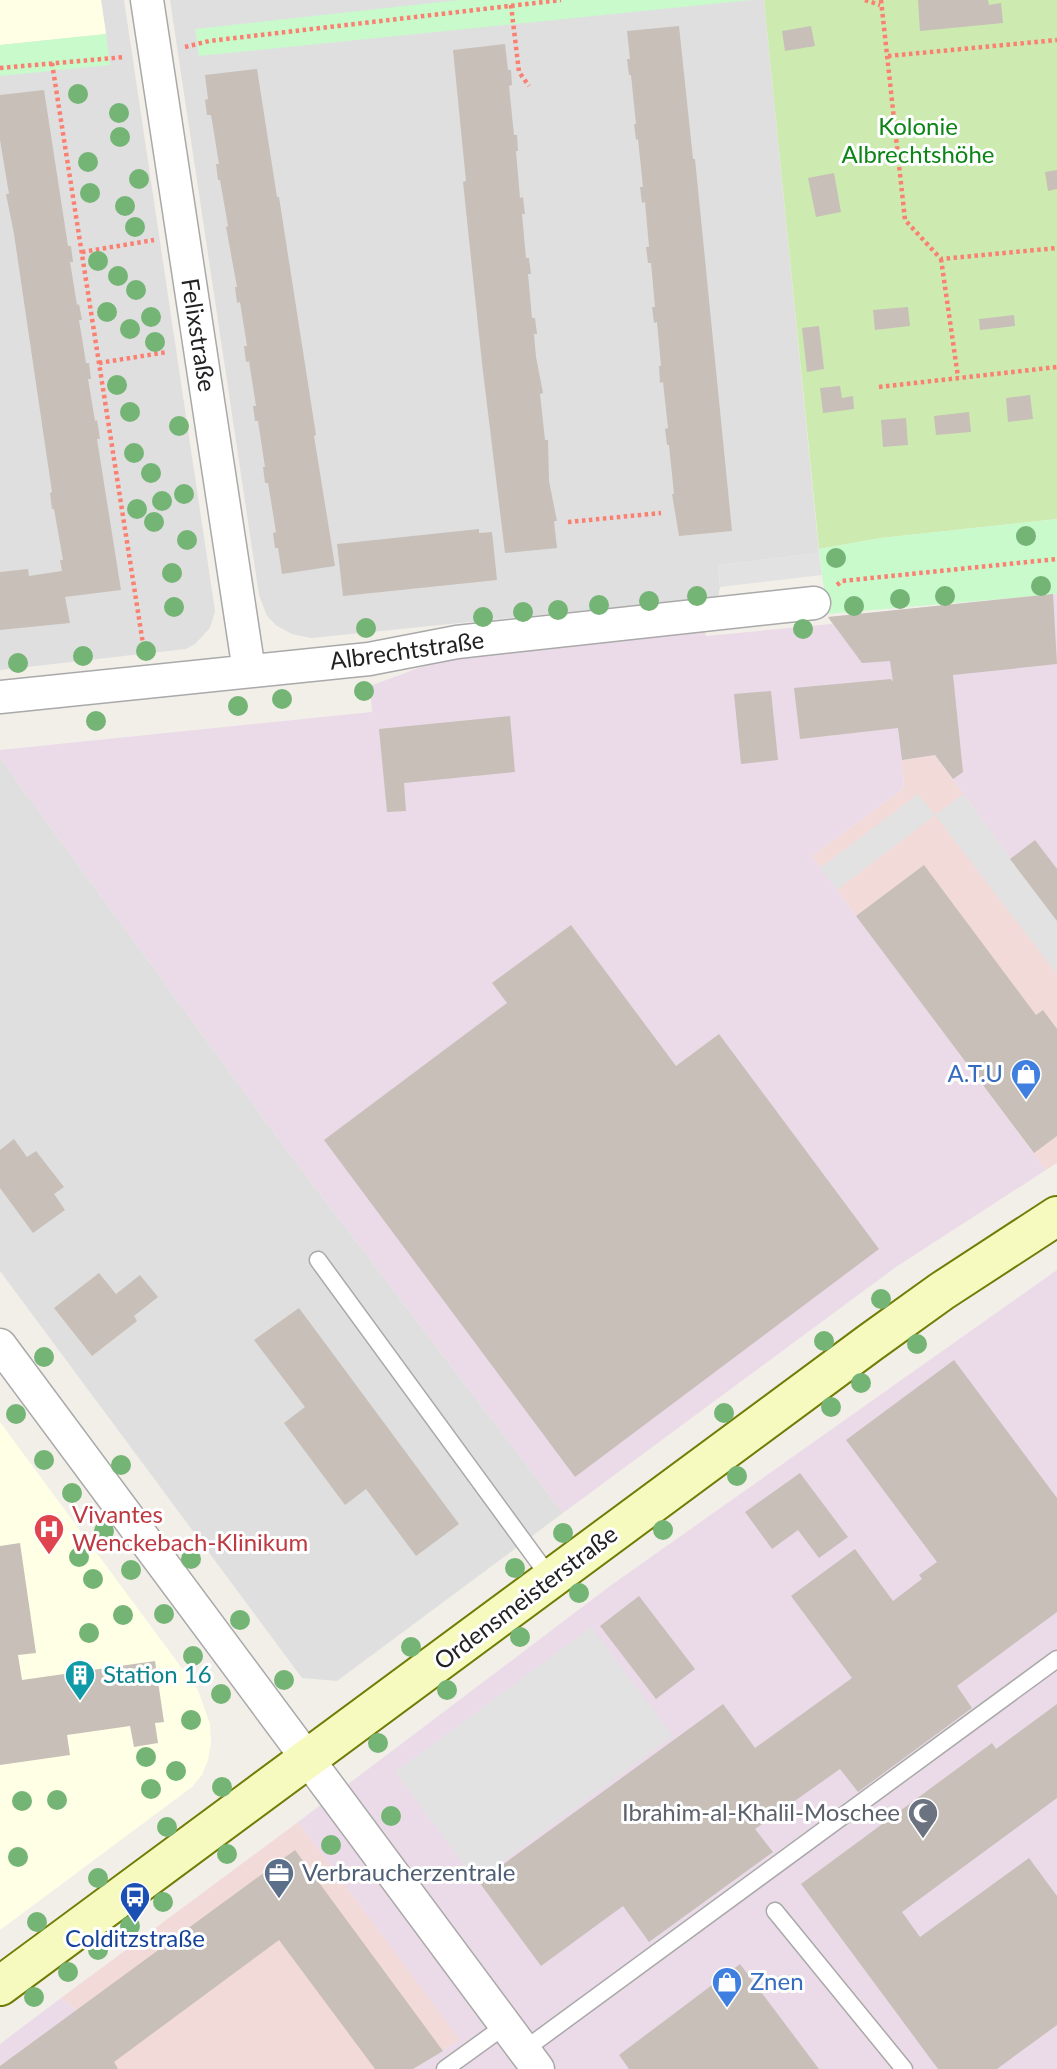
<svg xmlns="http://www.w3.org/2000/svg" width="1057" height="2069" viewBox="0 0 1057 2069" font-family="Lato,sans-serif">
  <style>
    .residential { fill: #e0dfdf }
    .commercial { fill: #f2dad9 }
    .industrial { fill: #ebdbe8 }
    .education { fill: #ffffe5 }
    .grass { fill: #cdebb0 }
    .park { fill: #c8facc }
    .parking { fill: #e2e2e2 }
    .building { fill: #c7bfb8 }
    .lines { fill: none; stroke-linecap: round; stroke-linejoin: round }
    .lane-casing { stroke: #a9a9a9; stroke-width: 19 }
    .street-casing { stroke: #a9a9a9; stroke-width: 35 }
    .secondary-casing { stroke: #707d05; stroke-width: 42 }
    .path { stroke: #fa8072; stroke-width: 4.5; stroke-dasharray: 3.5 3.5; stroke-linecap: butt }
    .lane { stroke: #fff; stroke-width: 16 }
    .street { stroke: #fff; stroke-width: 32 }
    .secondary { stroke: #f7fabf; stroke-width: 38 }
    .tree { fill: #74b475 }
    .labels { text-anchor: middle; stroke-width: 6; stroke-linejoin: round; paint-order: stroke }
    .park-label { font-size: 24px; fill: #0c8416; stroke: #fff }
    .street-label { font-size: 24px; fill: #222; stroke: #fff }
    .shop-label { font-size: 24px; fill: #366cbe; stroke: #fff; text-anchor: end }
    .health-label { font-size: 24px; fill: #be3a42; stroke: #fff; text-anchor: start }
    .culture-label { font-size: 24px; fill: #0d838f; stroke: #fff; text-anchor: start }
    .worship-label { font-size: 24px; fill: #5b616d; stroke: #fff; text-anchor: end }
    .service-label { font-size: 24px; fill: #4e5e75; stroke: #fff; text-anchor: start }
    .transit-label { font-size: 24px; fill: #164399; stroke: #fff }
  </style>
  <rect width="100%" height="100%" fill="#f2efe9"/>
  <path class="residential" d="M101,0H124L215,611L210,628L195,644L186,649L0,670V45L106,34Z
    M170,0H764L819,553L718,565L720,587L718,597L311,638L292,634L277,626L267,616L259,595Z
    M0,758L286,1149L563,1513L337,1681L302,1678L0,1271Z"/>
  <path class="commercial" d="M935,755L1057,921V1163L1046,1170L812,856L904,788L902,760Z
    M298,1822L461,2040L413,2069H118L76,2010L61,1998Z"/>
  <path class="industrial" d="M1057,594V921L935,755L902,760L904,788L812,856L1046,1170L896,1267L563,1513L286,1149L0,758V750L372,712L370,686L456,654L704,627L706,636L820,625L832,624L828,617Z
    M1057,1270V2069H413L460,2040L298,1822L610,1586Z
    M61,1998L76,2010L118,2069H0V2044Z"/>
  <path class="education" d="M0,0H101L106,34L0,45Z
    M0,1422L198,1690L210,1724L211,1743L208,1760L202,1775L192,1787L0,1930Z"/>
  <path class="grass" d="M764,0H1057V519L881,538L819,549Z"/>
  <path class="park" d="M459,0H751L199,56L195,29Z
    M106,34L110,65L0,76V45Z
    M1057,519V594L827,614L819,549L881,538Z"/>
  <path class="parking" d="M819,553L822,575L720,587L718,565Z
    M918,794L935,815L963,794L1057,921V974L935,815L837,890L820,868Z
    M591,1627L673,1736L476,1881L395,1772Z"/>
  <path class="building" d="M918,0H988L989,5L1001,3L1003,23L920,31Z
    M679,26L693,159H695L732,531L679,536L672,494H674L669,445H667L665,429L668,428L663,382L660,383L659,366H661L657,322L654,323L652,307H655L651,263H648L646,247H649L645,202L642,203L640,187H643L638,139L636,140L634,124H636L631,75H629L627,59H630L627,31Z
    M811,26L815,46L785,51L782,31Z
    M505,44L508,70H511L512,85L509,86L514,135H517L518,151H516L520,198L523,197L525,214H522L526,258H529L531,274H528L532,318H535L537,334H534L536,357L543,393L540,394L545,440H548L549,481L557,521H554L557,548L505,553L482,363L463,182L466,181L453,50Z
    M257,69L277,197H279L316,435L314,436L335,566L282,574L278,548H275L273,533L276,532L268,483H265L263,467H265L258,421H255L253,406H256L249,361L246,362L244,346H247L240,302L237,303L235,287H237L226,227L228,226L220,180H218L216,164H219L211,115H207L205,100L208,99L205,75Z
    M44,90L68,246H71L73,262H70L77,305L79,304L82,320H79L86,363H89L91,379H88L95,421L97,420L100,439H97L121,590L65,597L70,623L0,630V572L28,569L29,576L62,571L60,560H63L54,509H52L50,493L52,492L14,234L6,194H9L0,140V95Z
    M1057,170V189L1048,191L1045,172Z
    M834,173L841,212L816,217L808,178Z
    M908,307L910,326L875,330L873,310Z
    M1014,315L1015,326L980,330L979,319Z
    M819,326L824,369L807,372L802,328Z
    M840,386L842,398L853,396L854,409L823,413L820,388Z
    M1030,395L1033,419L1008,422L1006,398Z
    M969,412L971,432L936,435L934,416Z
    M906,418L908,445L883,447L881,420Z
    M479,529V533L492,532L497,580L343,596L337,544Z
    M1053,594L1057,664L953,675L963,772L953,779L935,755L902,760L898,728L800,739L794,688L891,679L893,682L890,661L862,663L828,617Z
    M771,691L778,760L741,764L734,694Z
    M510,716L515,772L404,783L406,811L387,812L379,729Z
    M1035,840L1057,869V921L1010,859Z
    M924,865L1036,1015L1043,1010L1057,1029V1136L1034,1153L856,916Z
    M571,925L676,1066L719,1034L879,1249L575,1477L324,1140L507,1003L492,983Z
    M14,1139L27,1157L36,1151L64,1187L54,1194L65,1210L33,1233L0,1188V1150Z
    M99,1273L116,1294L140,1275L158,1297L134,1316L137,1321L92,1356L54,1308Z
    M299,1308L459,1524L416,1556L366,1489L345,1505L284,1423L305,1407L254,1340Z
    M954,1360L1057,1498V1612L957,1686L972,1708L858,1792L840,1769L755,1829L773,1852L649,1942L623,1906L541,1966L479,1882L723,1704L755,1748L852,1678L791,1596L855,1549L893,1601L922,1579L919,1575L937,1562L846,1440Z
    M800,1473L848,1537L819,1558L798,1530L772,1549L745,1512Z
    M20,1543L36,1653L18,1655L22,1680L155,1661L164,1722L155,1723L158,1743L134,1747L130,1726L67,1735L70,1755L0,1765V1546Z
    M639,1596L695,1669L656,1699L600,1626Z
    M1057,1704V1798L902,1912L920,1937L1029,1858L1057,1896V2025L997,2069H938L801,1884L992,1743L996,1749Z
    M295,1850L443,2051L413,2069H375L279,1940L114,2062L118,2069H0V2066Z
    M740,1964L819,2069H629L619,2055Z"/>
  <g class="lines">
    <g class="lane-casing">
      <path id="lane" d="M318,1260L551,1579
        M775,1911L904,2069
        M524,2050L1057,1659
        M445,2069L506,2025"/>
    </g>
    <g class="street-casing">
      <path id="street" d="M147,0L249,671
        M0,697L369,659L457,642L814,603
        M0,1345L538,2069"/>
    </g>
    <g class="secondary-casing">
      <path id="secondary" d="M0,1986L871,1342L942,1291L1057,1216"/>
    </g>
    <path class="path" d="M865,0L880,5
      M881,0L905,220L941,259L1057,248
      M511,5L519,72L529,86
      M185,47L209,41L561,0
      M888,56L1057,40
      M52,63L143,644
      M0,68L125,57
      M82,252L154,240
      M941,259L958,377
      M99,363L167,352
      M879,387L1057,367
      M568,522L661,513
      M837,585L842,581L1057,559"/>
    <use href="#lane" class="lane"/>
    <use href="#street" class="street"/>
    <use href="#secondary" class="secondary"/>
  </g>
  <g class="tree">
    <circle cx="78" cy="94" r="10"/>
    <circle cx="119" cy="113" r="10"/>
    <circle cx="120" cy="137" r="10"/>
    <circle cx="88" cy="162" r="10"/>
    <circle cx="139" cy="179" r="10"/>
    <circle cx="90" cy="193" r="10"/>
    <circle cx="125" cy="206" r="10"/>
    <circle cx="135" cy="227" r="10"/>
    <circle cx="98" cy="261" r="10"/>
    <circle cx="118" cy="276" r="10"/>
    <circle cx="136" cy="290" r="10"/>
    <circle cx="107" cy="312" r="10"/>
    <circle cx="151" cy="317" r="10"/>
    <circle cx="130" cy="329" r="10"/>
    <circle cx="155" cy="342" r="10"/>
    <circle cx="117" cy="385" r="10"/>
    <circle cx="130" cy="412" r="10"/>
    <circle cx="179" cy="426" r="10"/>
    <circle cx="134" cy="453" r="10"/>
    <circle cx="151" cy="473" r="10"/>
    <circle cx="184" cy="494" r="10"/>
    <circle cx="162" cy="501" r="10"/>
    <circle cx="137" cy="509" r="10"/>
    <circle cx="154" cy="522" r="10"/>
    <circle cx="1026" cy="536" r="10"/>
    <circle cx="187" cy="540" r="10"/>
    <circle cx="836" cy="558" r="10"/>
    <circle cx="172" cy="573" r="10"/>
    <circle cx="1041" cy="586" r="10"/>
    <circle cx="697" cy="596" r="10"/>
    <circle cx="945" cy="596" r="10"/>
    <circle cx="900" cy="599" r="10"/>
    <circle cx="649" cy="601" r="10"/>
    <circle cx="599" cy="605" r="10"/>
    <circle cx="854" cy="606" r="10"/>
    <circle cx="174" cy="607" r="10"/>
    <circle cx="558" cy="610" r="10"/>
    <circle cx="523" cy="612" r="10"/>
    <circle cx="483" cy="617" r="10"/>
    <circle cx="366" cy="628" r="10"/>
    <circle cx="803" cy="629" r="10"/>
    <circle cx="146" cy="651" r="10"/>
    <circle cx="83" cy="656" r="10"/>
    <circle cx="18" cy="663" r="10"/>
    <circle cx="364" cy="691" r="10"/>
    <circle cx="282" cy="699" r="10"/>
    <circle cx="238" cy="706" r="10"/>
    <circle cx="96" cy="721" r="10"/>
    <circle cx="881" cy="1299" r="10"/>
    <circle cx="824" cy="1341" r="10"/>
    <circle cx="917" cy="1344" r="10"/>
    <circle cx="44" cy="1357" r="10"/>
    <circle cx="861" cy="1383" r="10"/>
    <circle cx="831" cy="1407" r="10"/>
    <circle cx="724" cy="1413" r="10"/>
    <circle cx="16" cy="1414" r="10"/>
    <circle cx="44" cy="1460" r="10"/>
    <circle cx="121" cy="1465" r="10"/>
    <circle cx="737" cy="1476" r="10"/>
    <circle cx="72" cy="1493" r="10"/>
    <circle cx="663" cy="1530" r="10"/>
    <circle cx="104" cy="1531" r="10"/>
    <circle cx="563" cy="1533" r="10"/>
    <circle cx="79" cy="1557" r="10"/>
    <circle cx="191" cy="1559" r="10"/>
    <circle cx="515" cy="1568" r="10"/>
    <circle cx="131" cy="1570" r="10"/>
    <circle cx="93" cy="1579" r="10"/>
    <circle cx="579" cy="1593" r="10"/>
    <circle cx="164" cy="1614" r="10"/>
    <circle cx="123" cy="1615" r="10"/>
    <circle cx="240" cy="1620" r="10"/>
    <circle cx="89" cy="1633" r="10"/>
    <circle cx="520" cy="1637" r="10"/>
    <circle cx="411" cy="1647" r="10"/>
    <circle cx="193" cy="1656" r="10"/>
    <circle cx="284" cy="1680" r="10"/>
    <circle cx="447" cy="1690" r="10"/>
    <circle cx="221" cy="1694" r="10"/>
    <circle cx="191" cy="1720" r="10"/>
    <circle cx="378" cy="1743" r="10"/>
    <circle cx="146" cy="1757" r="10"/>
    <circle cx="176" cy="1771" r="10"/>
    <circle cx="222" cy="1787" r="10"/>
    <circle cx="151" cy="1789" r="10"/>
    <circle cx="57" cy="1800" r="10"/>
    <circle cx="22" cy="1801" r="10"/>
    <circle cx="391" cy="1816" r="10"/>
    <circle cx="167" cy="1827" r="10"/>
    <circle cx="331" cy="1845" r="10"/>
    <circle cx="227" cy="1854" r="10"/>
    <circle cx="18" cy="1857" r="10"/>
    <circle cx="98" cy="1878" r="10"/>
    <circle cx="163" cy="1902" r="10"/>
    <circle cx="37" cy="1922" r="10"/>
    <circle cx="130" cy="1926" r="10"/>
    <circle cx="98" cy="1950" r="10"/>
    <circle cx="68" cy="1972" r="10"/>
    <circle cx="34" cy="1997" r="10"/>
  </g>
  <defs>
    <g id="shop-pin" transform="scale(1.575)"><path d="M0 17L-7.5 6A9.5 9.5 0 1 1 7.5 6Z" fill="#3f7fe0" stroke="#fff"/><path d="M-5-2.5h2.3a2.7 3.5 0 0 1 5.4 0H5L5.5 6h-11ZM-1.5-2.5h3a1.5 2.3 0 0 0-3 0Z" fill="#fff"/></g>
    <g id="hospital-pin" transform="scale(1.575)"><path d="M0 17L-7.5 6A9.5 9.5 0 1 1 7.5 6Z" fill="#e0444e" stroke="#fff"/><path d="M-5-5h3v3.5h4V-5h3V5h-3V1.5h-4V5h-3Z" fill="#fff"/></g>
    <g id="building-pin" transform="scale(1.575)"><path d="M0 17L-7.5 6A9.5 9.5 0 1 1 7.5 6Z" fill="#0f9aa8" stroke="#fff"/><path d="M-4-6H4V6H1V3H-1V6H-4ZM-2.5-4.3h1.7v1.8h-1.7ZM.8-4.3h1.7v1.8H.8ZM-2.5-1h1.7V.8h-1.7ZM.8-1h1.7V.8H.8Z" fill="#fff"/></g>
    <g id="mosque-pin" transform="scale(1.575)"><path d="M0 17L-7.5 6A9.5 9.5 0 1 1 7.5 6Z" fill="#6b7280" stroke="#fff"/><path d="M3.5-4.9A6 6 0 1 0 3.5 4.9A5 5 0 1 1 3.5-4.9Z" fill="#fff"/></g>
    <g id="office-pin" transform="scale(1.575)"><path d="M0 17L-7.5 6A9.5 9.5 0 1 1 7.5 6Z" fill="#5c6f8a" stroke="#fff"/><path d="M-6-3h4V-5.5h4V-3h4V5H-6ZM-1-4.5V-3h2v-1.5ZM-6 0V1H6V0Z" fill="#fff"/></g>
    <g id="bus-pin" transform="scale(1.575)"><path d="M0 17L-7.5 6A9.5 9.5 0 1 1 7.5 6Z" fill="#1a4fb4" stroke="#fff"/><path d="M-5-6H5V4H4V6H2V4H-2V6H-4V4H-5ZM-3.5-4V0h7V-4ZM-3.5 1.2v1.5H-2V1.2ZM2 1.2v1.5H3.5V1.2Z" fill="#fff"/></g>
  </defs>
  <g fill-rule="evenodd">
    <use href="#shop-pin" x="1026" y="1074"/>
    <use href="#hospital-pin" x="49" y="1529"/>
    <use href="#building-pin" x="80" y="1675"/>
    <use href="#mosque-pin" x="923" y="1813"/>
    <use href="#office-pin" x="279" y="1873"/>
    <use href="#bus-pin" x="135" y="1897"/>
    <use href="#shop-pin" x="727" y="1982"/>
  </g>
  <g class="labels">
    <g class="park-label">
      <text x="918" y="135">Kolonie<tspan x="918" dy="28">Albrechtshöhe</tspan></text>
    </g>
    <g class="street-label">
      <text transform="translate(198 335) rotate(81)" y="8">Felixstraße</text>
      <text transform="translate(407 651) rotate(-8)" y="8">Albrechtstraße</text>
      <text transform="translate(526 1598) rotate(-37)" y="8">Ordensmeisterstraße</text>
    </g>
    <g class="shop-label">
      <text x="1003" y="1082">A.T.U</text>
      <text x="750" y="1990" text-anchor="start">Znen</text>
    </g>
    <g class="health-label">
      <text x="72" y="1523">Vivantes<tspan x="72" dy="28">Wenckebach-Klinikum</tspan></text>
    </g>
    <g class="culture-label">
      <text x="103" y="1683">Station 16</text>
    </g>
    <g class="worship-label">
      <text x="900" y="1821">Ibrahim-al-Khalil-Moschee</text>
    </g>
    <g class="service-label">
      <text x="302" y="1881">Verbraucherzentrale</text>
    </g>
    <g class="transit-label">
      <text x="135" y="1947">Colditzstraße</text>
    </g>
  </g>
</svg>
